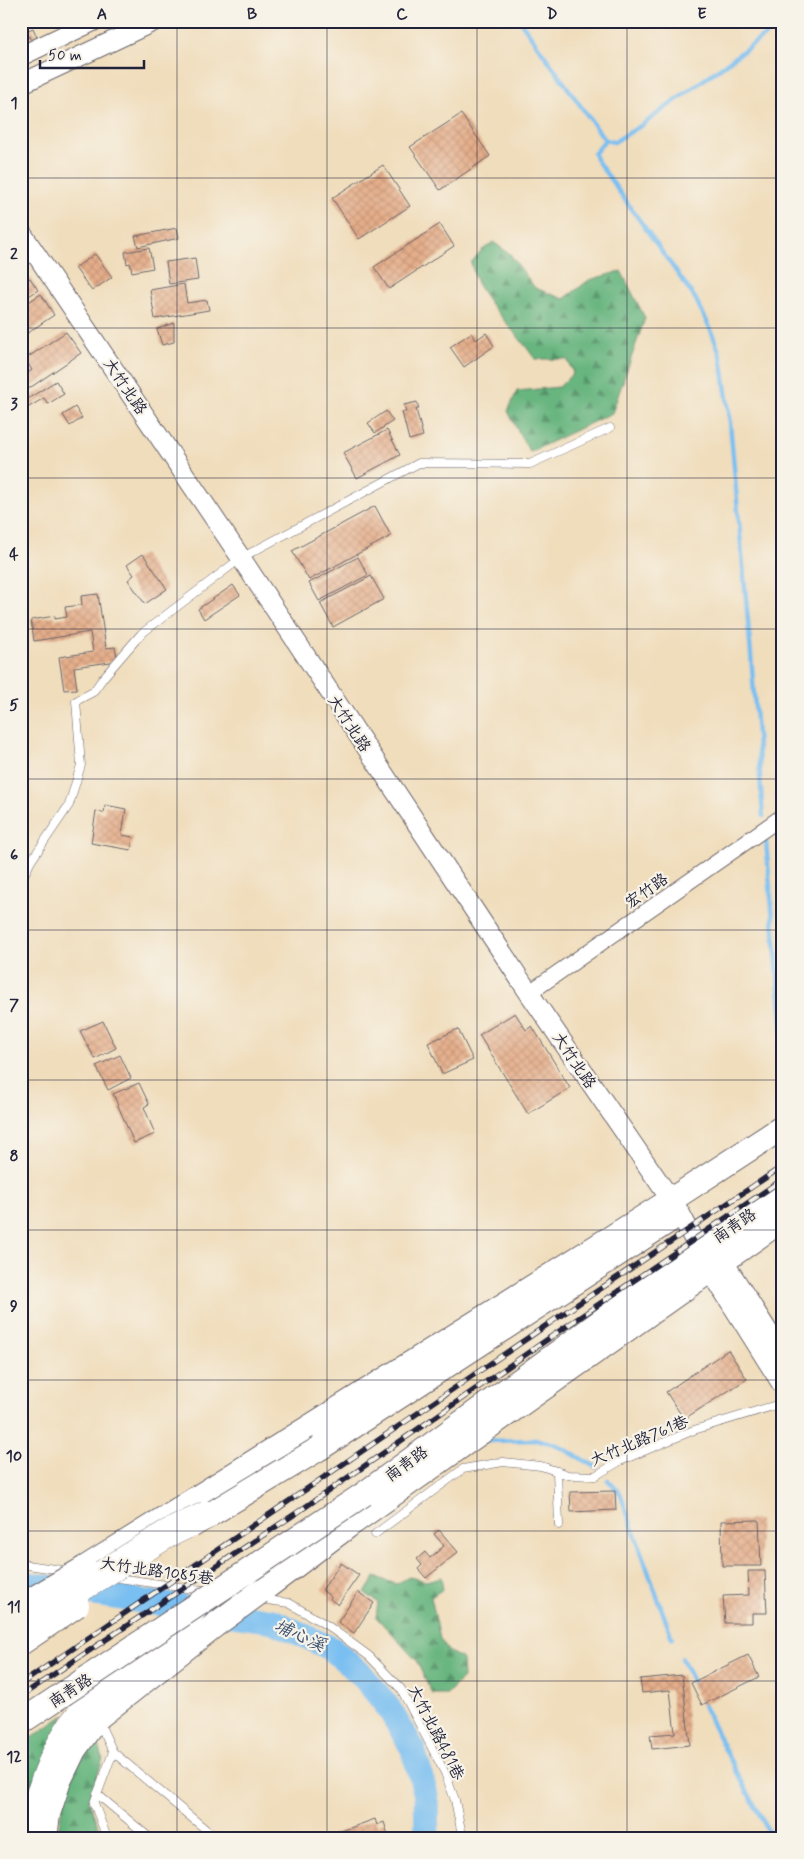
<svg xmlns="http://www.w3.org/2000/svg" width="804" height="1859" viewBox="0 0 804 1859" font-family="Mynerve,'LXGW WenKai TC',sans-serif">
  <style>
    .forest { fill: url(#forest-firs); stroke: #446c5d }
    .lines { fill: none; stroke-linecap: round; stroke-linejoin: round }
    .stream { stroke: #7abff1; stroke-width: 4.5 }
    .river { stroke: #7abff1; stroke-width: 25 }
    .building { fill: url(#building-cross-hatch) }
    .service-casing { stroke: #6a6368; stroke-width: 9 }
    .minor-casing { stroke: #6a6368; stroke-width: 17 }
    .tertiary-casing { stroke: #6a6368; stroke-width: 21 }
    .primary-casing { stroke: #6a6368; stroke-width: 26 }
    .motorway-casing { stroke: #6a6368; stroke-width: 29 }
    .service { stroke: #fff; stroke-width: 8 }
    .minor { stroke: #fff; stroke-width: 15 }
    .tertiary { stroke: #fff; stroke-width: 19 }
    .primary { stroke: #fff; stroke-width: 24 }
    .motorway { stroke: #fff; stroke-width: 28 }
    .rail-casing { stroke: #22223b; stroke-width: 5.5 }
    .rail { stroke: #f7f3e8; stroke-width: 4; stroke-dasharray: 11; stroke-linecap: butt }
    .primary-bridge-casing { stroke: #6a6368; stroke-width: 26; stroke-linecap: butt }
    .motorway-bridge-casing { stroke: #6a6368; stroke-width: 29; stroke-linecap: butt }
    .primary-bridge { stroke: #fff; stroke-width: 24 }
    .motorway-bridge { stroke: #fff; stroke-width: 28 }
    .grid { fill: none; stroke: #22223b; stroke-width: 1; stroke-opacity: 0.55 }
    .labels { text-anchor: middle; stroke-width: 4.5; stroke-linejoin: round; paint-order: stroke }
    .street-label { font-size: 16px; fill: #22223b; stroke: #f7f3e8 }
    .water-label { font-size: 18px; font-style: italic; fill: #3c5172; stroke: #f7f3e8 }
    .neatline { fill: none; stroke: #22223b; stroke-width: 2 }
    .grid-label { font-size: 16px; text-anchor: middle; font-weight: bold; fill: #22223b }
  </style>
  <defs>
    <pattern id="forest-firs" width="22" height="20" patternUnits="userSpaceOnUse" patternTransform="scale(1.25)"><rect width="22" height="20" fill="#67b57f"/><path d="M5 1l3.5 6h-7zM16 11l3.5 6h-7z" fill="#549369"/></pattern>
    <pattern id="building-cross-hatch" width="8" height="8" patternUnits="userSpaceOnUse" patternTransform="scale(1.25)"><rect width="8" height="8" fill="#e5ae8a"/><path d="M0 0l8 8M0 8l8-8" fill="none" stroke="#c49578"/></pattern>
  </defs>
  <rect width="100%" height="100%" fill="#f7f3e8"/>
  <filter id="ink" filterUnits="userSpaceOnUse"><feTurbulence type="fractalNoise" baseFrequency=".02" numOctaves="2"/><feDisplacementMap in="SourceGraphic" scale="10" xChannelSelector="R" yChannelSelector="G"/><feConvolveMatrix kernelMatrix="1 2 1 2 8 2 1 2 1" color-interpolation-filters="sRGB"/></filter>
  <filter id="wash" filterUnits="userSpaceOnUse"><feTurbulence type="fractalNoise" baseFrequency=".0096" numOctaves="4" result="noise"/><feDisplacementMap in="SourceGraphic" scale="20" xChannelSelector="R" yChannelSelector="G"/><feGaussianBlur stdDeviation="1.12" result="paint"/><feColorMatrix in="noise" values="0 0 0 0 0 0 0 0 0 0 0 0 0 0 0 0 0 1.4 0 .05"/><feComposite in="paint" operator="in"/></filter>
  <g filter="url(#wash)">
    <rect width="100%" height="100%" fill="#f0ddbc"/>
    <path class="forest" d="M493,242L510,254L535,288L564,299L589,280L621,271L645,318L612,413L530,452L522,439L508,411L517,391L559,387L573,373L567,359H535C517,333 494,312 478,285C475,279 473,270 471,263L480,252Z
      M375,1577L396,1584L409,1577L426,1581L441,1577L443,1589L431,1597L440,1639L448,1651L462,1659L463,1678L447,1694H432L416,1660L376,1617L378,1602L365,1593Z
      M64,1715L21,1824V1745Z
      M97,1738L103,1759L89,1800L102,1838H57L64,1796L85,1748Z"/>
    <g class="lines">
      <path class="stream" d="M520,21L605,140L614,142L642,125L783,22
        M605,140L594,154L598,162L695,298L711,330L721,357L729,412L751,654L763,816
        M766,841L783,1033
        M485,1441L539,1440L555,1444L596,1467
        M608,1480L620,1493L672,1638
        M682,1658L695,1687
        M701,1700L724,1748L772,1838"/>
      <path class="river" d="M21,1583L273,1621L332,1649L362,1675L388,1707L413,1749L426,1795L427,1838"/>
    </g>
    <g id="blocks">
      <path class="building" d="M33,28L38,40L32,42L30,36L21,40V33Z
        M461,114L490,156L440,190L410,147Z
        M383,165L410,206L359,239L332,198Z
        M440,224L454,246L389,289L374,267Z
        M177,228L179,238L138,247L135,236Z
        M149,248L153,268L132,272L130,263L127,264L125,252Z
        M95,254L112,277L92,291L75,268Z
        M195,258L198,280L169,284L166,262Z
        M30,278L38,290L26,298L21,292V284Z
        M184,284L187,303L207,300L209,310L155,319L150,290Z
        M41,294L54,315L26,334L21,327V307Z
        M174,323V342L162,345L157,329Z
        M66,332L81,353L21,394V378L32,370L25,359Z
        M471,333L476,340L486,333L494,346L464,367L450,347Z
        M56,381L64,394L48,404L44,398L24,410L21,403Z
        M417,402L419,409H416L423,436L409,440L402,412H406L404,405Z
        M75,407L82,418L70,426L63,415Z
        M386,411L393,421L375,433L368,423Z
        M387,430L400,455L357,478L343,453Z
        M375,506L391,536L309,580L292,551Z
        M143,554L167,589L145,604L128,580L134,575L127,565Z
        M358,557L368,575L319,601L309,583Z
        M371,576L384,599L333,627L320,603Z
        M233,585L240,595L204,619L198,609Z
        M98,594L106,648L115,647L118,661L74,667L77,689L64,690L59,657L93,652L90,632L34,641L31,620L55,616V619L67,617L65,607L82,605L81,596Z
        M105,805L126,809L122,835L133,837L131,850L91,843L96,811L104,813Z
        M515,1013L526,1030L532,1026L570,1088L528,1114L479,1035Z
        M103,1021L116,1048L95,1059L80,1031Z
        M458,1029L473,1060L442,1074L428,1043Z
        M120,1055L131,1078L108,1090L96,1066Z
        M139,1083L149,1104L144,1107L155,1134L134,1143L113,1094Z
        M728,1350L747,1379L684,1419L666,1392Z
        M615,1491L616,1510L571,1512L570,1492Z
        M759,1520L761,1566H722L721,1521Z
        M439,1530L458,1552L426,1578L418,1569L422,1565L417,1559L425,1552L430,1558L444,1546L434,1534Z
        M341,1563L359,1575L338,1605L330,1599L331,1597L322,1590Z
        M748,1571H765L767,1613H752V1623H725L723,1596L749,1595Z
        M358,1592L374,1603L354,1633L338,1622Z
        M748,1655L759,1677L702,1705L691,1683Z
        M682,1675L690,1745L652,1749L650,1735L675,1733L670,1690L642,1693L640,1679Z
        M375,1819L377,1825L384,1822L389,1838H322Z"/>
    </g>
  </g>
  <g filter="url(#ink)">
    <use href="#blocks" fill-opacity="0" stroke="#6a6368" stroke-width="1"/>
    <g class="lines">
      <g class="service-casing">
        <path id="service" d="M21,881L31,861L69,805L81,765L76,701L93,692L103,678L141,634L241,558L419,463L530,464L610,428
          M21,937V948
          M557,1471L559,1525
          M375,1534L463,1469L503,1462L541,1466L568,1475L595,1476L620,1461L694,1430L783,1403
          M21,1564L68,1571
          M112,1577L207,1591
          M260,1599L289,1603L328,1626L369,1656L401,1689L445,1773L455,1800L461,1830L460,1838
          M99,1722L113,1752L216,1838
          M97,1794L150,1838
          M107,1838L94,1803L113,1752"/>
      </g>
      <g class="minor-casing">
        <path id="minor" d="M529,993L783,816"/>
      </g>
      <g class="tertiary-casing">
        <path id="tertiary" d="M21,56L94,21
          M21,84L155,21
          M21,232L241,558L529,993L680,1213L710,1270L783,1386
          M717,1251L783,1355"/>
      </g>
      <g class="primary-casing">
        <path id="primary" d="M320,1448L673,1218
          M364,1494L711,1241L783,1192
          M85,1568L671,1200L783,1127
          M260,1592L348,1526L783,1219
          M45,1838L48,1814L59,1781L74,1750L97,1718L215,1625"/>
      </g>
      <g class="motorway-casing">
        <path id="motorway" d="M30,1838C35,1800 56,1741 82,1713C105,1687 136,1670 162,1648C174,1638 183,1621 193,1609"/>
      </g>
      <use href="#service" class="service"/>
      <use href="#minor" class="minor"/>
      <use href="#tertiary" class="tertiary"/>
      <use href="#primary" class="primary"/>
      <use href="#motorway" class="motorway"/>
      <g class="rail-casing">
        <path id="rail" d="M21,1684L557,1318L783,1166
          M21,1696L298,1512L561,1330L783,1179"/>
      </g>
      <use href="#rail" class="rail"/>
      <g class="primary-bridge-casing">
        <path id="primary-bridge" d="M191,1526L320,1448
          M21,1606L85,1568
          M215,1625L260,1592
          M21,1643L77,1605
          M21,1722L364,1494"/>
      </g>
      <g class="motorway-bridge-casing">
        <path id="motorway-bridge" d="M21,1625L167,1534L207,1515"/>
      </g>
      <use href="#primary-bridge" class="primary-bridge"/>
      <use href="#motorway-bridge" class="motorway-bridge"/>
    </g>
  </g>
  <path class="grid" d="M177,21V1838M327,21V1838M477,21V1838M627,21V1838M21,178H783M21,328H783M21,478H783M21,629H783M21,779H783M21,930H783M21,1080H783M21,1230H783M21,1380H783M21,1531H783M21,1681H783"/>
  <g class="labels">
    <g class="street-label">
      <text transform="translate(126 386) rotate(56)" y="6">大竹北路</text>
      <text transform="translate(350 723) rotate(57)" y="6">大竹北路</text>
      <text transform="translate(646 890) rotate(-35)" y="6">宏竹路</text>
      <text transform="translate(575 1060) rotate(56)" y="6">大竹北路</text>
      <text transform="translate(734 1225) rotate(-34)" y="6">南青路</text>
      <text transform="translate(639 1440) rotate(-23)" y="6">大竹北路761巷</text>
      <text transform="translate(406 1463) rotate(-36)" y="6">南青路</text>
      <text transform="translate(157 1570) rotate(8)" y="6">大竹北路1085巷</text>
      <text transform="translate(70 1690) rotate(-33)" y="6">南青路</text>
      <text transform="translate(437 1732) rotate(63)" y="6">大竹北路481巷</text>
    </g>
    <g class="water-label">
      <text transform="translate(300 1635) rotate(24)" y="6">埔心溪</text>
    </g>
  </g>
  <rect width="804" height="1859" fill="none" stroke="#f7f3e8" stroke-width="55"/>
  <path d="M40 60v8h104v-8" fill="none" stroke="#22223b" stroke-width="2.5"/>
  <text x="48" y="60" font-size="15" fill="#22223b" stroke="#f7f3e8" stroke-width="4" paint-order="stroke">50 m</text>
  <rect x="28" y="28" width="748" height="1804" class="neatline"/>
  <g class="grid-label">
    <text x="102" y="19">A</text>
    <text x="252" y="19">B</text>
    <text x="402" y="19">C</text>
    <text x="552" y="19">D</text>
    <text x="702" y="19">E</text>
    <text x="14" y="108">1</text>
    <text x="14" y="259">2</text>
    <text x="14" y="409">3</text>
    <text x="14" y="559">4</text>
    <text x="14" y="710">5</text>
    <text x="14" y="860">6</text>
    <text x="14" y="1010">7</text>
    <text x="14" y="1161">8</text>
    <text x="14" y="1311">9</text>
    <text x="14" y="1461">10</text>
    <text x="14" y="1612">11</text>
    <text x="14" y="1762">12</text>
  </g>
</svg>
